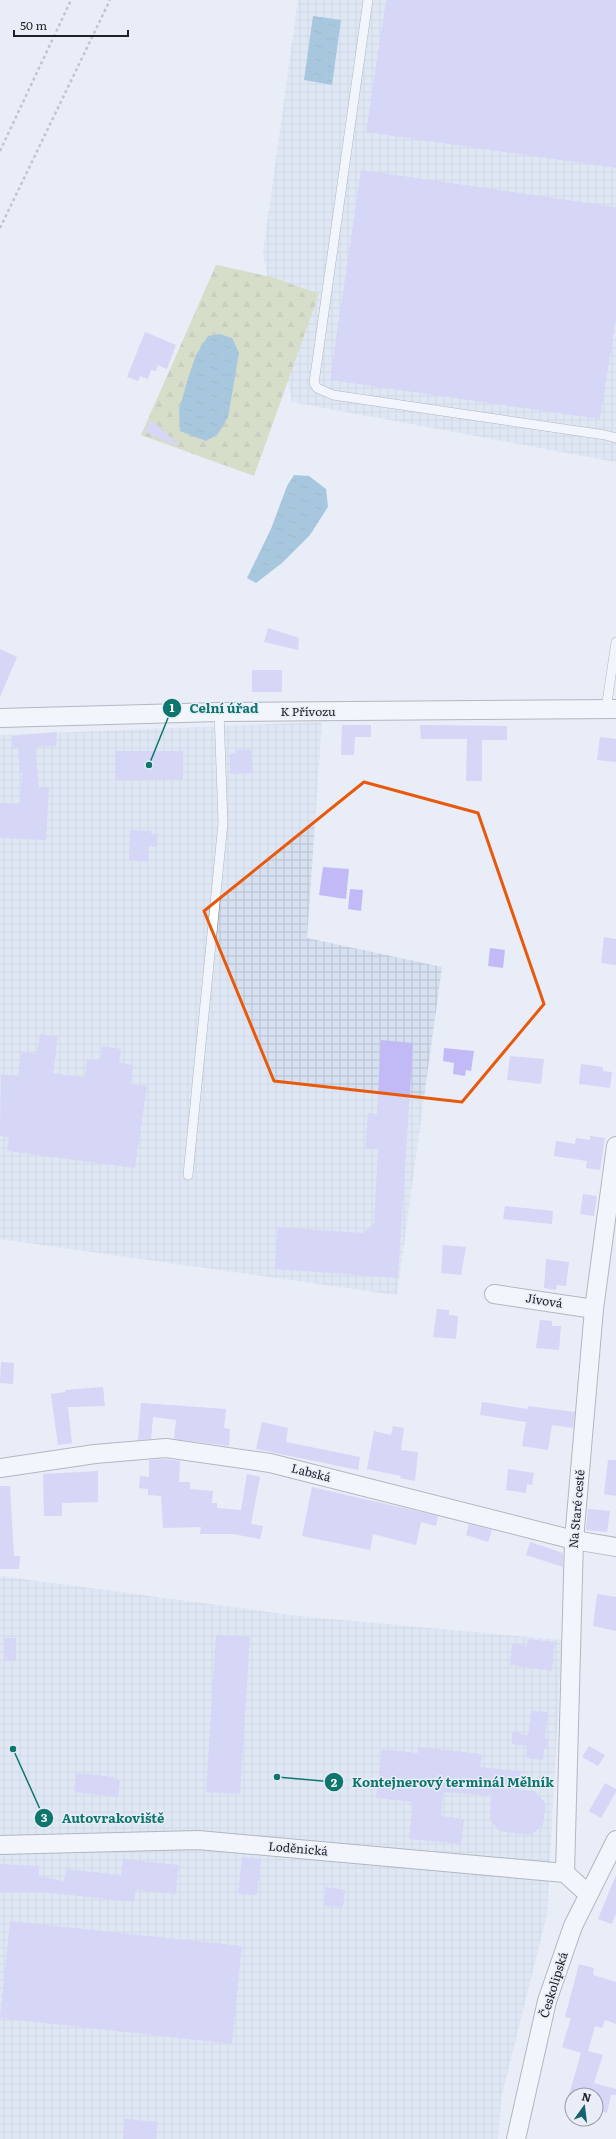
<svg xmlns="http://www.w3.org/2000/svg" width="616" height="2139" viewBox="0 0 616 2139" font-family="Literata,serif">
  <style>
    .industrial { fill: url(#industrial-grid) }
    .forest { fill: url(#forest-firs) }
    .water { fill: url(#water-ripples) }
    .building { fill: #c1baf7 }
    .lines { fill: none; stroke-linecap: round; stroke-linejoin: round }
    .lane-casing { stroke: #71767e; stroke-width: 10 }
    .street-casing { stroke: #71767e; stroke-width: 20 }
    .path { stroke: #91949b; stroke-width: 2.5; stroke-dasharray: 3 3; stroke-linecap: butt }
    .lane { stroke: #fff; stroke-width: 9 }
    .street { stroke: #fff; stroke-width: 18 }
    .marked { fill: none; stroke: #e8590c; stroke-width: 3; stroke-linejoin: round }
    .labels { text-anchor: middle; stroke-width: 3; stroke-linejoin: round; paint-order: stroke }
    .street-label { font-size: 12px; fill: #1f2124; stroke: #e8edf7 }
    .leader { fill: none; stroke: #0f766e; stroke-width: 1.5 }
    .callout-dot { fill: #0f766e; stroke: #e8edf7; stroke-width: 1.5 }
    .mark-label { font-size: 12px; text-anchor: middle; font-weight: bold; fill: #fff }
    .callout-label { font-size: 13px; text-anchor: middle; font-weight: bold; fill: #0f766e; stroke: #e8edf7; stroke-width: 3; stroke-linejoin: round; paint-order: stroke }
  </style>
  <defs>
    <pattern id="industrial-grid" width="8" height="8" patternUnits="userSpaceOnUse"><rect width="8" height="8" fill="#d7e0f0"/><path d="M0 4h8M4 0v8" fill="none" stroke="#b8c0ce"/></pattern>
    <pattern id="forest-firs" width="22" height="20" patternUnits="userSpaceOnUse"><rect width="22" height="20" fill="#c1c990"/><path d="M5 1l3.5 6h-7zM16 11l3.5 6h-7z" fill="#a5ac7c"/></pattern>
    <pattern id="water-ripples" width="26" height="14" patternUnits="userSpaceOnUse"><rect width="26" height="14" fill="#5a9abe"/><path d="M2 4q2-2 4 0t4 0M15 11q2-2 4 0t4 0" fill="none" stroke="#4a7d9a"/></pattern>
  </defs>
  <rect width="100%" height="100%" fill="#e8edf7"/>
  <path class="industrial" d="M298,0H616V462L292,402L263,253Z
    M322,722L307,938L442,967L397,1295L0,1239V735Z
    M0,1576L298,1616L562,1640L547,1914L501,2099L498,2139H0Z"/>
  <path class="forest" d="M216,265L272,277L319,294L254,476L141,435Z"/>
  <path class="water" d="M313,16L341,20L332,85L304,80Z
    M220,334L232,338L239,353L228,417L218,434L206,441L180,431L179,410L189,375L196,355L208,336Z
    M294,475L309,476L326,489L328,507L310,535L282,563L256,583L247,578L271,529L287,486Z"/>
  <path class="building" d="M386,0H616V168L366,132Z
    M361,170L616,207V318L600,419L330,380Z
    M145,332L176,345L167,369L158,365L156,371L151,370L148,379L140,376L138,381L127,377Z
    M150,421L156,424L178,444L177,446L145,432Z
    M268,628L299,638L298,650L264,642Z
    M0,649L17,657L0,697Z
    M252,670H282V692H252Z
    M342,725H371V737H355L354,755H341Z
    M420,725L507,726V740H482V781H466L467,739H421Z
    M57,732L56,746L35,747L39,787H49L46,840L0,838V803L20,804L22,772H20L18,748H13L12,736Z
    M600,737L616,739V762L597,760Z
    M251,749L253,773L230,774V754L236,753V750Z
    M115,751H183V779L115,780Z
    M130,830L152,831L151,834H158L157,847L149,846L148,862L129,860Z
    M323,867L349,869L346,899L319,895Z
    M350,889L363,890L361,911L348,909Z
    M604,937L616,939V965L601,963Z
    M490,948L505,950L503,968L488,966Z
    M40,1034L58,1037L53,1073L85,1078L87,1059L100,1060L102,1046L121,1049L119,1063L133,1065L130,1084L147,1086L135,1168L7,1151L9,1137L0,1136L1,1074L18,1076L21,1052L37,1054Z
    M381,1040L413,1043L398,1278L275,1269L278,1227L363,1233L374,1223L378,1149H365L368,1113L377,1114Z
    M444,1048L474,1051L471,1071L466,1070L465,1076L453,1074L454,1063L443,1061Z
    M510,1056L544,1059L541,1084L507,1080Z
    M581,1064L603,1067V1071L612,1072L610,1088L579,1084Z
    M590,1136L605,1138L600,1170L586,1168L587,1161L554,1156L556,1141L575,1144L576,1138L590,1140Z
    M583,1194L597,1196L594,1216L580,1214Z
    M505,1206L553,1211L552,1224L503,1219Z
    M443,1245L466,1247L461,1275L441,1273Z
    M546,1259L569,1262L566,1286L557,1285L556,1290L544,1288Z
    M437,1309L449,1310V1315L458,1316L456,1339L433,1337Z
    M540,1320L552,1321V1326H561L559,1350L536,1348Z
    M1,1362L14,1363L13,1384L0,1383Z
    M103,1387L105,1406L68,1407L72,1443L58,1445L51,1394L65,1392V1390Z
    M482,1402L528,1409V1406L575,1412L573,1428L552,1425L548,1450L522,1446L526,1422L480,1415Z
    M141,1403L226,1409L224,1428L230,1429L229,1446L174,1439L176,1420L153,1417L151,1439L138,1440Z
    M262,1422L288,1428L286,1442L360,1457L358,1470L256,1449Z
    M393,1426L404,1428L401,1450L418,1452L415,1481L400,1478L401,1476L367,1469L374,1431L391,1435Z
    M164,1459L180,1461L179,1482H190V1489L213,1491L212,1503H217V1508L241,1510L247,1474L260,1477L251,1524L263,1526L260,1539L233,1534H200L201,1527L163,1528L161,1496L148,1495V1489L139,1488L140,1476L149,1477V1460Z
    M608,1460H616V1496L604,1494Z
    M508,1469L534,1473L532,1485L527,1484L526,1493L506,1490Z
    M98,1471V1502L62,1503V1516H44L43,1474Z
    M0,1486H10L14,1556H20L19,1569H0Z
    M312,1487L438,1516L436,1526L421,1522L416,1545L373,1534L370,1550L302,1536Z
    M588,1509L610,1511L607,1532L586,1530Z
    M469,1524L492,1530L488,1542L466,1535Z
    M530,1542L563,1553V1567L526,1555Z
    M597,1594L616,1597V1631L593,1626Z
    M216,1635L250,1637L240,1794L206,1792Z
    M4,1638H16V1661H4Z
    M528,1639L555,1642L552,1671L510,1665L512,1643L527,1646Z
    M531,1711L548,1712L545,1738H548L547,1748H544L543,1760L526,1758L527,1746L512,1744V1732L528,1735Z
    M589,1746L605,1755L598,1766L582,1757Z
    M418,1747L482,1754L480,1767L521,1771L519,1790L535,1791L546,1804L543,1825L531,1835L499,1831L490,1819L491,1796L443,1792L441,1816L464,1819L461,1844L409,1839L413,1802L376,1798L382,1749L418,1753Z
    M76,1773L114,1777L113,1779L120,1780L118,1797L74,1792Z
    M605,1783L616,1789V1792L601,1818L589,1811Z
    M242,1857L261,1859L257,1895L238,1894Z
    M123,1859L179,1865L176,1894L136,1890L134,1902L42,1892H0V1864L39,1866V1876L64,1881L66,1869L121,1875Z
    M616,1875V1913L612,1924L598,1919Z
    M326,1887L345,1890L343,1907L324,1906Z
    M10,1921L242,1946L232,2044L0,2018Z
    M579,1964L594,1968L593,1975L616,1982V2024L605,2020L602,2028L595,2026L588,2051L603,2055L594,2083L616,2089V2095H611L607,2113L596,2109V2095H569L581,2053L562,2047L571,2018L565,2017Z
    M125,2119L158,2122L156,2139H123Z"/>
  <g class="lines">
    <g class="lane-casing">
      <path id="lane" d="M368,0L314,383L317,388L333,395L605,435L616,438
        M606,709L616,642
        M188,1175L223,823L219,712"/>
    </g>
    <g class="street-casing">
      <path id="street" d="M0,718L219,712L616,709
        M494,1294L594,1309
        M0,1468L95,1454L166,1448L270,1463L574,1540L616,1547
        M0,1845L198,1840L565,1873L588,1894
        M565,1873L574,1540L594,1309L616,1146
        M516,2139L547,2001L573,1926L616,1840"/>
    </g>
    <path class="path" d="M0,151L71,0
      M0,228L110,0"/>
    <use href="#lane" class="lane"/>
    <use href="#street" class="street"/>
  </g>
  <path d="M0 0H616V2139H0ZM364,782L478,813L544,1004L462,1102L274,1081L204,911Z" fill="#e8edf7" fill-opacity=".55" fill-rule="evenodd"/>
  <path class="marked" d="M364,782L478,813L544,1004L462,1102L274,1081L204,911Z"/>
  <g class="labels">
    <g class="street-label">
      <text x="308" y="716">K Přívozu</text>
      <text transform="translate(544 1301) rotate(9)" y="4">Jívová</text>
      <text transform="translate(311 1473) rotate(14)" y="4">Labská</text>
      <text transform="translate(577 1509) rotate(-85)" y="4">Na Staré cestě</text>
      <text transform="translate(298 1849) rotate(5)" y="4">Loděnická</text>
      <text transform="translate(554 1985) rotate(-73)" y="4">Českolipská</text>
    </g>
  </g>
  <path class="leader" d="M149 765L172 708M277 1777L334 1782M13 1749L44 1818"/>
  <g class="callout-dot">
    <circle cx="149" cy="765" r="4"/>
    <circle cx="277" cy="1777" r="4"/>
    <circle cx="13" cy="1749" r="4"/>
    <circle cx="172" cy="708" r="10"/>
    <circle cx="334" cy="1782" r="10"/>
    <circle cx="44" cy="1818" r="10"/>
  </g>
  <g class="mark-label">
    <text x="172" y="712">1</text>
    <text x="334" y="1787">2</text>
    <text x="44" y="1822">3</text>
  </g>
  <g class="callout-label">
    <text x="224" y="713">Celní úřad</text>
    <text x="453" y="1787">Kontejnerový terminál Mělník</text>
    <text x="113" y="1823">Autovrakoviště</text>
  </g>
  <g transform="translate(584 2107) rotate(14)"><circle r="19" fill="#e8edf7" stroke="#989ba3"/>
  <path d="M0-3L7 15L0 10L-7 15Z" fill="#16636d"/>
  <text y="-6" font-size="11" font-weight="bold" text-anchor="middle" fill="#1f2124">N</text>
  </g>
  <path d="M14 30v6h114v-6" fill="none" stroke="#1f2124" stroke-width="2"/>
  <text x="20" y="30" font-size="12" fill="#1f2124" stroke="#e8edf7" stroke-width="3" paint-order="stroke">50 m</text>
</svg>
